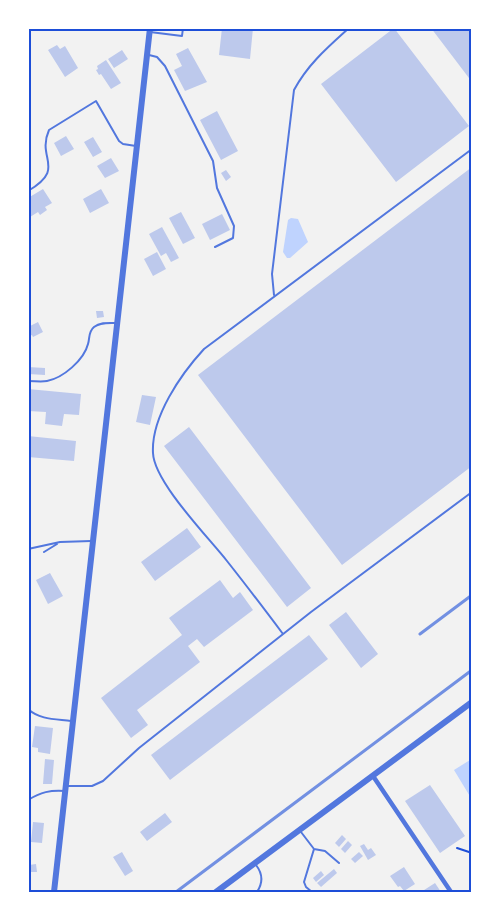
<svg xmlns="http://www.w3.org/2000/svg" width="500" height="921" viewBox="0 0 500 921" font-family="'Golos Text',sans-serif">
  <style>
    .water { fill: #bfd3fe }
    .building { fill: #bdc9ec }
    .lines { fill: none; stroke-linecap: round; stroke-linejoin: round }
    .path { stroke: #1d4ed8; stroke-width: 2 }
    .service { stroke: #5277de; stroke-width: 2 }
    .minor { stroke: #5277de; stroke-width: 4.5 }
    .tertiary { stroke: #5277de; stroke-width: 6 }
    .rail { stroke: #7290e2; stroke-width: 3 }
    .neatline { fill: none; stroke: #1d4ed8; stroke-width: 2 }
  </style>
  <rect width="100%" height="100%" fill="#f2f2f2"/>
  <path class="water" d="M291,218L298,219L308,242L290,258H287L283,252L288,220Z
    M470,760L472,763L471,798L454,770Z"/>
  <path class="building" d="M222,28H253L250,59L219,55Z
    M394,28L469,126L396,182L321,84Z
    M431,28H472V82Z
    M57,45L60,49L65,46L78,68L65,77L48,50Z
    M188,48L207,82L185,91L174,70L182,66L176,54Z
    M122,50L128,59L114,68L108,59Z
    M106,60L121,83L111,89L101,74L99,75L96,70L98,69L97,66Z
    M217,111L238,151L221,160L200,120Z
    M66,136L74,149L61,156L54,143Z
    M93,137L102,152L93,157L84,142Z
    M111,158L119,171L105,178L97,166Z
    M472,167V466L342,565L198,375Z
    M226,170L231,177L226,181L221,173Z
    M43,189L52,203L45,207L47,210L40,215L38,212L30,217L28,198Z
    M101,189L109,203L90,213L83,199Z
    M181,212L195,238L183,244L169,218Z
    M222,214L230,230L210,240L202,224Z
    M162,227L179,258L171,262L166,253L161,256L149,234Z
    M157,252L166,269L153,276L144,259Z
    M96,311H103L104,317L97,318Z
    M38,322L43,332L33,337L32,335L28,337V327Z
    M28,367L45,368V375L28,374Z
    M28,389L81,394L79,415L64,414L62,426L45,424L46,412L28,411Z
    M142,395L156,397L150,425L136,422Z
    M189,427L311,588L287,607L164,446Z
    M28,436L76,441L74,461L28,457Z
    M187,528L201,547L155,581L141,562Z
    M50,573L63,596L48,604L36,580Z
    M220,580L233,598L240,592L253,610L204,647L197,639L188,646L200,662L137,710L148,725L131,738L101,698L182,635L169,618Z
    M346,612L378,654L361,668L329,625Z
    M309,635L328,659L170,780L151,755Z
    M35,726L53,728L50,754L38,752V748L32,747Z
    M45,759L54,760L52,784H43Z
    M430,785L465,836L440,853L405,801Z
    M165,813L172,822L147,841L140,832Z
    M33,822L44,823L42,843L31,842Z
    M342,835L346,839L339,847L335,843Z
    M348,841L352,845L345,853L341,849Z
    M364,844L368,850L371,848L376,855L368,860L360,846Z
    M122,852L133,871L125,876L113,857Z
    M359,852L363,856L355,863L351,859Z
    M36,864L37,872H30L29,865Z
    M404,867L415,884L404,891L400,886L398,887L390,876Z
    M334,869L337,873L321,887L317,883Z
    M321,871L324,875L316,882L313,878Z
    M435,883L441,892H421Z"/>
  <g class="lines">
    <path class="path" d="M457,848L472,853"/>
    <path class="service" d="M150,32L182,36L183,28
      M149,55L157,57L165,66L213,161L217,188L234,226L233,238L215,247
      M28,191C67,168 36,159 49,130L96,101L119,141L123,144L136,146
      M274,295L272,274L294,90C308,64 328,47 349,28
      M28,381C35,381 41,382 47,381C63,378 84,360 88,344C90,338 88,332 94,327C100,322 109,323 116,323
      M28,549L60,542L91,541
      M44,552L57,544
      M283,634C265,610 246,585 227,561C209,538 154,482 153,453C151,417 181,374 204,349L472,149
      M28,709C40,720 56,719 71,721
      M68,786H92L103,781L139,748L311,612L472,492
      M28,800C41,792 50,790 65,791
      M301,832L314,849L304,882L306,887L312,892
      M314,849L325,851L339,863
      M256,865C263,874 263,883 257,892"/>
    <path class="minor" d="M373,776L451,892"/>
    <path class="tertiary" d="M54,892L150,28
      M216,892L472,702"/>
    <path class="rail" d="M420,634L472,595
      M176,892L472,670"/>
  </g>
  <rect width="500" height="921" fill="none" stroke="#ffffff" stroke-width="60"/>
  <rect x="30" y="30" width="440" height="861" class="neatline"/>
</svg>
